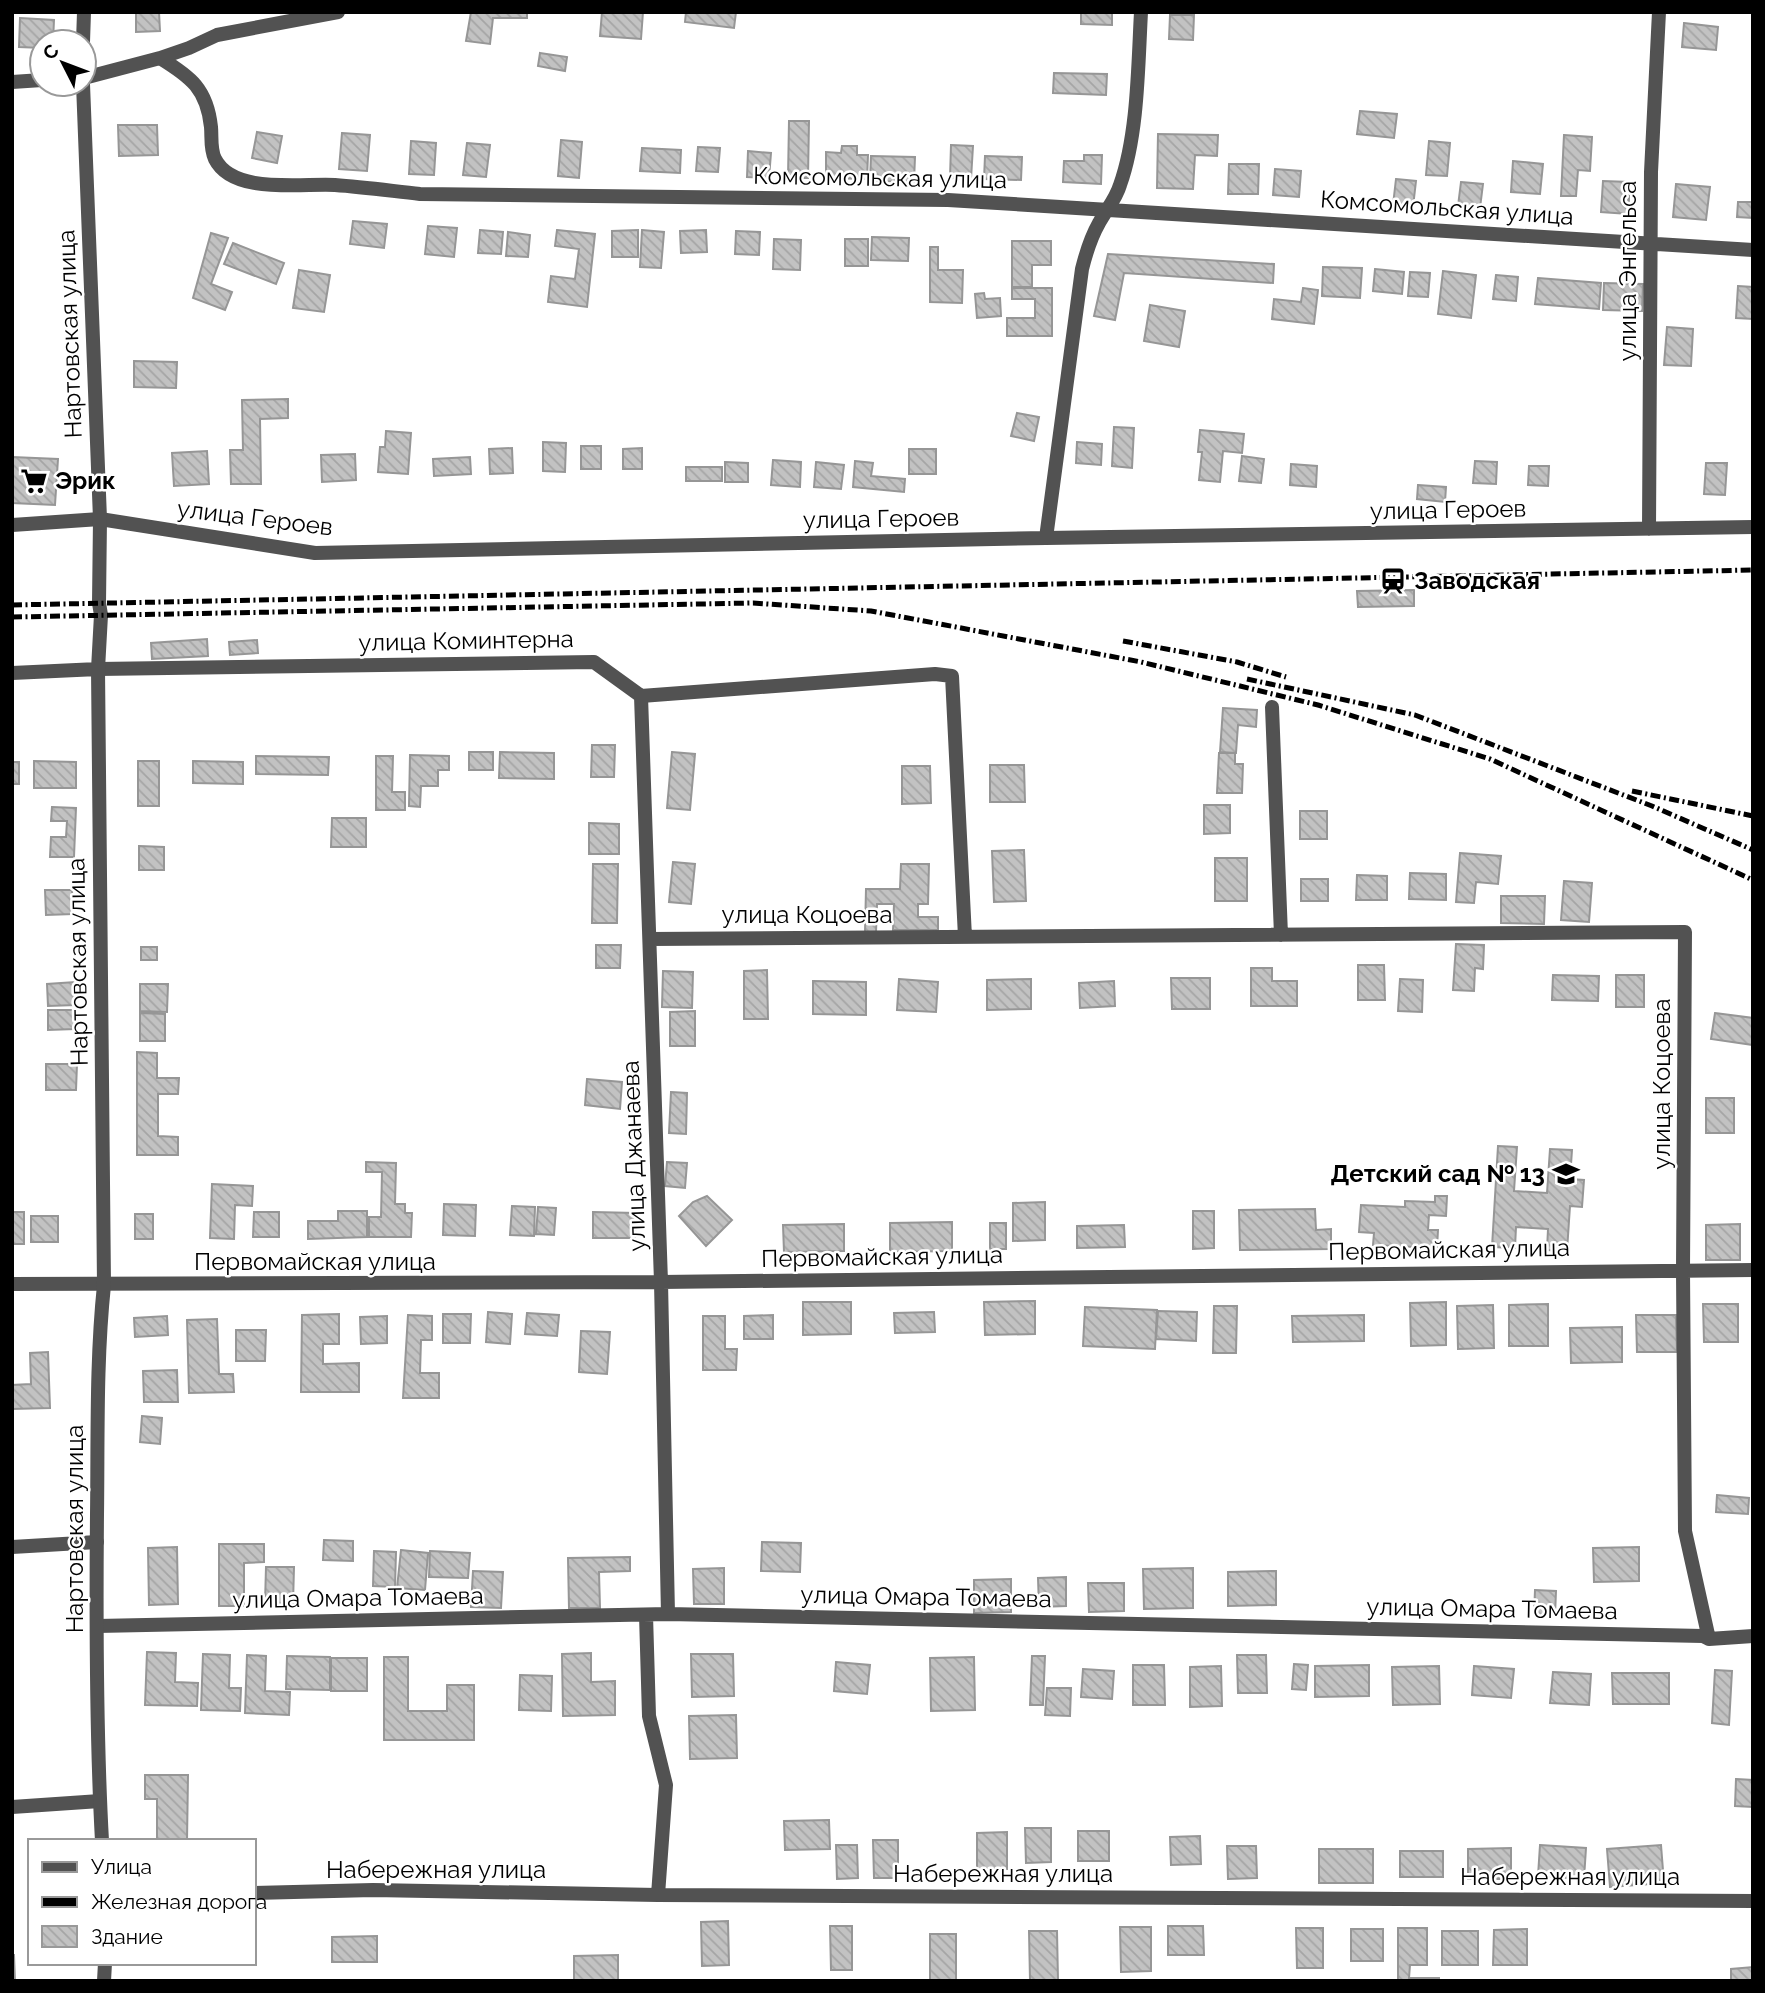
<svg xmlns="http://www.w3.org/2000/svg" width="1765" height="1993" viewBox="0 0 1765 1993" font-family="Raleway,sans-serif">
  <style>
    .building { fill: url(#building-back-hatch); stroke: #969696; stroke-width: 2 }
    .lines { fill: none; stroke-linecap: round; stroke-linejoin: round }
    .minor { stroke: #525252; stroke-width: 14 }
    .tertiary { stroke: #525252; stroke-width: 14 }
    .rail { stroke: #000; stroke-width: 5; stroke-dasharray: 10 3.5 2 3.5; stroke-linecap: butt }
    .labels { text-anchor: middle; stroke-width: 5; stroke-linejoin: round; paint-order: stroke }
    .street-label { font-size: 24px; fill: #000; stroke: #fff }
    .poi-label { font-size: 24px; font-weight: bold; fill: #000; stroke: #fff; text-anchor: start }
  </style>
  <defs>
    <pattern id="building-back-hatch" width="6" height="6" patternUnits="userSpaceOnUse" patternTransform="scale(1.75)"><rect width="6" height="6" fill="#c2c2c2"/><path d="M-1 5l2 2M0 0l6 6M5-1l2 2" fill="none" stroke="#a5a5a5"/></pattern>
  </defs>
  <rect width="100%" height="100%" fill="#fff"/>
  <path class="building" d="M136,12H159L160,31L136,32Z
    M471,12H527V18H493L490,44L466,41Z
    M602,12H643L641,39L600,36Z
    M686,12H736L734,28L685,22Z
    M1081,12H1112V25L1081,24Z
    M1170,15H1194L1193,40L1169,39Z
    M20,18L54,20L53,42H42V48L19,47Z
    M1684,23L1718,27L1716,50L1682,47Z
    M540,53L567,57L565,71L538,66Z
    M1054,73L1107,74L1106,95L1053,93Z
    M1360,111L1397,114L1394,138L1357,134Z
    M789,121H809L808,178H788Z
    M118,125H157L158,155L119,156Z
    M257,132L282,136L277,163L252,158Z
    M342,133L370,135L367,171L339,169Z
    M1158,134L1218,135L1217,156L1195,155L1193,189L1157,188Z
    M1564,135L1592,137L1590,171L1578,170L1576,196H1561Z
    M561,140L582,142L579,178L558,176Z
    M411,141L436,143L434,175L409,174Z
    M1429,141L1450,143L1447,176L1426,175Z
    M467,143L490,145L486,177L463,175Z
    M951,145L973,146L971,179L950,178Z
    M842,146H857V155H868L867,179L826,178V152L841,153Z
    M698,147L720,148L718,172L696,171Z
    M642,148L681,150L680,173L640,171Z
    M748,151L771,153L769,178L747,177Z
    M1084,155H1102L1101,184L1063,182L1064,161H1084Z
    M871,156L915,157L914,182L870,181Z
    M985,156L1022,157L1021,180L984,179Z
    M1513,161L1543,164L1540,194L1511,192Z
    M1229,164H1259L1258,194H1228Z
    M1275,169L1301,171L1299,197L1273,195Z
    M1396,179L1416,181L1413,207L1393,205Z
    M1603,181L1630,182L1628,214L1601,212Z
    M1461,182L1483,184L1480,208L1458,206Z
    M1676,184L1710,187L1706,220L1673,217Z
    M1738,202H1753V218L1737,217Z
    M353,221L387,224L384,248L350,244Z
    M428,226L457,228L454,257L425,254Z
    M480,230L503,232L501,254L478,253Z
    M557,230L595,234L587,307L548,302L551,276L575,279L579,249L555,246Z
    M638,230V257H612V231Z
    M642,230L664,232L661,268L640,267Z
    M706,230L707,252L681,253L680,231Z
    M736,231L760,232L759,255L735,254Z
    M508,232L530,235L528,257L506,256Z
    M211,233L228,238L211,284L232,292L225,310L193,298Z
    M872,237L909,238L908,261L871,260Z
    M774,239L801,240L800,270L773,269Z
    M845,239H868V266H845Z
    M1012,241H1051V265H1032V287H1012Z
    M233,243L284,263L276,284L224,264Z
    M930,247H938V270H963L962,303L930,302Z
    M1108,254L1274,264L1273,283L1124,273L1115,320L1094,316Z
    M1323,267L1362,268L1360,298L1322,296Z
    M1375,269L1404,272L1402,294L1373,291Z
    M299,270L330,275L324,312L293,308Z
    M1443,271L1476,275L1471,318L1438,314Z
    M1410,272L1430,273L1428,297L1408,296Z
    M1496,275L1518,277L1516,301L1493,299Z
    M1538,278L1601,283L1599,309L1535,304Z
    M1604,283L1643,284L1642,311L1603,310Z
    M1738,286L1753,287V319L1736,318Z
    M1012,288H1052V336H1007V318H1035V299H1012Z
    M1303,288L1318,290L1314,324L1272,319L1274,299L1301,302Z
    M984,293L985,299L1000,298L1001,316L977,318L975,294Z
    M1150,305L1185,311L1179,347L1144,341Z
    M1667,327L1693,329L1691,366L1664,365Z
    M134,361L177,362L176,388L134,387Z
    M288,399V418L260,419L261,484H231L230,450H243L242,400Z
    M1017,413L1039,417L1034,441L1011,436Z
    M1114,427L1134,428L1132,468L1112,466Z
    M1200,430L1244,434L1242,453L1223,451L1220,482L1199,480L1202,452H1198Z
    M386,431L411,433L408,474L378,472L380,447H385Z
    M543,442L566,443L565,472L543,471Z
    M1077,442L1102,444L1101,465L1076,463Z
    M581,446H601V469H581Z
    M512,448L513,473L490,474L489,449Z
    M642,448V469H623V449Z
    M909,449H936V474H909Z
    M207,451L209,484L174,486L172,453Z
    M355,454L356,480L322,482L321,455Z
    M1242,456L1264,459L1261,483L1239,481Z
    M12,457L58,459L55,505L12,503Z
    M470,457L471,474L434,476L433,459Z
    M773,460L801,462L800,487L771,485Z
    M855,461L873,463L871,476L905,479L904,492L853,487Z
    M1475,461L1497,462L1496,484L1473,483Z
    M725,462L748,463V482H725Z
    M816,462L844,465L841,489L814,487Z
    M1706,463H1727L1725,495L1704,494Z
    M1291,464L1317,466L1316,487L1290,485Z
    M1529,466H1549L1548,486L1528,485Z
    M686,467H722V481H686Z
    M1418,485L1446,487L1445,502L1417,499Z
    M1414,590V606L1358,607L1357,591Z
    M207,639L208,656L152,659L151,643Z
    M257,640L258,653L230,655L229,642Z
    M1223,708L1257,710L1256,727L1238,725L1236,753L1220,752Z
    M592,745H615L614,777H591Z
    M469,752H493V770H469Z
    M500,752L554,753V779L499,778Z
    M672,752L695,754L690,810L667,808Z
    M1219,753H1235V764H1243L1242,793H1217Z
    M410,755L449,756V770H438V786H421L420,807L409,806Z
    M256,756L329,757L328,775L256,774Z
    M376,756H393L392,792H405V810H376Z
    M34,761L76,762V788H34Z
    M138,761H159V806H138Z
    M193,761L243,762V784L193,783Z
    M12,762H19V784H12Z
    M990,765H1024L1025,802H990Z
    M902,766H930L931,803L902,804Z
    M1204,805H1230V833L1204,834Z
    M52,807L76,808L74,857H50L51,837H66L67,821H51Z
    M1300,811H1327V839H1300Z
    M332,818H366V847H331Z
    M589,823L619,824V854H589Z
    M139,846L164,847V870H139Z
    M1024,850L1026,901L994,902L992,851Z
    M1460,853L1501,856L1498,884L1476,882L1474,903L1456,902Z
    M1215,858H1247V901H1215Z
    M673,862L695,864L691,904L669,902Z
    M593,864H618L617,923H592Z
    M901,864H929L928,904H918V917H938V930H893L894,904H877L876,932H865L866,889H900Z
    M1410,873L1446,874V900L1409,899Z
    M1357,875L1387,876V900H1356Z
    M1301,879H1328V901H1301Z
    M1564,881L1592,883L1589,922L1561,920Z
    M45,890H72L73,914L46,915Z
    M1501,896H1545L1544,924L1501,923Z
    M1456,944L1484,945L1483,969L1475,968L1474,991L1453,990Z
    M596,945H621L620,968H596Z
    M141,947H157V960H141Z
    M1358,965H1384L1385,1000H1358Z
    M1251,968H1272V981H1297V1006H1251Z
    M767,970L768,1019H744V971Z
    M663,971L693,972L692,1008L662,1007Z
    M1553,975L1599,976L1598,1001L1552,1000Z
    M1616,975H1644V1007H1616Z
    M1171,978H1210V1009H1172Z
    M899,979L938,982L936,1012L897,1010Z
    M1031,979V1009L987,1010V980Z
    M1400,979L1423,980L1422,1012L1398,1011Z
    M813,981L866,982V1015L813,1014Z
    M1114,981L1115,1006L1080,1008L1079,983Z
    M75,982L76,1005L48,1006L47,984Z
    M140,984H168L167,1012L140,1011Z
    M48,1010H75V1029L48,1030Z
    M695,1011V1046H670V1012Z
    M140,1013L165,1014V1041H140Z
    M1715,1013L1753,1018V1045L1711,1039Z
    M137,1052L157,1053V1078H179L178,1094H158V1136L178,1137V1155H137Z
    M46,1064H77L76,1090H46Z
    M587,1079L622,1082L620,1109L585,1105Z
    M671,1092L687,1093L686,1134L669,1133Z
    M1706,1098H1734V1133H1706Z
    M1498,1146L1517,1147L1514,1191L1547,1193L1550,1149L1572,1150L1570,1179L1584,1180L1582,1207L1570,1206L1567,1251L1547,1250L1548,1229L1516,1227L1515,1248L1492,1247Z
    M366,1162L396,1163L395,1204H405V1213H412L411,1237H369V1217H381L382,1172H366Z
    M667,1162L687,1163L685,1188L665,1186Z
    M212,1184L253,1186L252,1206L235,1205L234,1239L210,1238Z
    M707,1196L732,1220L706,1246L679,1216L693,1202Z
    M1435,1196H1447L1446,1216L1429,1215L1428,1230H1438L1437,1248L1373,1245L1374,1233L1359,1232L1361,1205L1405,1207V1201L1435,1202Z
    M1045,1202V1240L1013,1241V1203Z
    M444,1204L476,1205L475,1236L443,1235Z
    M512,1206L535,1207L534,1236L510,1235Z
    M538,1207L556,1208L554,1235L536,1234Z
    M1315,1209L1316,1230L1331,1229V1249L1240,1250L1239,1210Z
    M338,1211H367V1237L308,1239V1221H338Z
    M1193,1211H1214V1248L1193,1249Z
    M12,1212H24V1244H12Z
    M254,1212H279V1237H253Z
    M593,1212L636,1213L635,1238H593Z
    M135,1214H153V1239H135Z
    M31,1216H58V1242H31Z
    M952,1222V1251L890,1252V1223Z
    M990,1223H1006V1249H990Z
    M844,1224V1251L784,1252L783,1225Z
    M1740,1224V1260H1706V1225Z
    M1124,1225L1125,1247L1077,1248V1226Z
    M1035,1301V1334L985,1335L984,1302Z
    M803,1302H851V1334L803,1335Z
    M1446,1302V1345L1411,1346L1410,1303Z
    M1548,1304V1346H1509V1305Z
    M1703,1304H1738V1342H1704Z
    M1493,1305L1494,1348L1458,1349L1457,1306Z
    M1214,1306H1237L1236,1353H1213Z
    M1085,1307L1157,1310L1155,1349L1083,1346Z
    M1158,1311L1197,1312L1196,1341L1156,1339Z
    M488,1312L512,1314L510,1344L486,1342Z
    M934,1312L935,1332L895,1333L894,1313Z
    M527,1313L559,1315L557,1336L525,1334Z
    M339,1314V1344H323V1364L359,1363V1392H301L302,1315Z
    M443,1314H471L470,1343H443Z
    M408,1315L432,1316V1340H421L420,1373H439V1398H403Z
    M773,1315V1339H744V1316Z
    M1364,1315V1341L1293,1342L1292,1316Z
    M1636,1315H1676L1677,1352H1637Z
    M167,1316L168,1335L135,1337L134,1318Z
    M387,1316V1343L361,1344L360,1317Z
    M703,1316H725V1349H737L736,1370H703Z
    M217,1319L219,1374H233L234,1392L189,1393L187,1320Z
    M1622,1327V1362L1571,1363L1570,1328Z
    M236,1330H266L265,1361H236Z
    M581,1331L610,1332L607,1374L579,1372Z
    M48,1352L50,1408L12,1409V1385L31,1384L30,1353Z
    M177,1370L178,1402H144L143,1371Z
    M142,1416L162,1418L160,1444L140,1442Z
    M1717,1495L1749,1498L1748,1514L1716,1512Z
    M324,1540L353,1541V1561L323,1560Z
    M762,1542L801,1543L800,1572L761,1571Z
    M219,1544H264V1562L244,1563V1606H219Z
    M177,1547L178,1604L149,1605L148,1548Z
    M1639,1547V1581L1594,1582L1593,1548Z
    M401,1550L428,1553L425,1590L397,1588Z
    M374,1551L396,1552L395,1587L373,1586Z
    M430,1551L470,1553L468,1578L429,1577Z
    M630,1557V1571L599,1572L600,1608H569L568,1558Z
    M266,1567H294L293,1604L265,1603Z
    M724,1568V1604H694L693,1569Z
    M1193,1568V1608L1144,1609L1143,1569Z
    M473,1571L503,1572L501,1608L471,1607Z
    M1276,1571V1605L1228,1606V1572Z
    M1066,1577V1606L1039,1607L1038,1578Z
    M1011,1579V1612L974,1613V1580Z
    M1088,1583H1124V1611L1089,1612Z
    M1535,1590L1556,1591L1555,1616L1534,1615Z
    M147,1652L176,1653L175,1682L198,1683L197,1706L145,1705Z
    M591,1653V1682L615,1681V1715L563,1716L562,1654Z
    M203,1654L230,1655L229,1688H241L240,1711L201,1710Z
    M691,1654H733L734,1696L692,1697Z
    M247,1655L266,1656L265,1691L290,1692L289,1715L245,1713Z
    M1237,1655H1266L1267,1693H1238Z
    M287,1656L330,1657V1690L286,1689Z
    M1032,1656H1045L1043,1705H1030Z
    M384,1657H408V1711H447V1685H474V1740H384Z
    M974,1657L975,1710L931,1711L930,1658Z
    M331,1658H367V1691H331Z
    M836,1662L870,1665L867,1694L834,1691Z
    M1294,1664L1308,1665L1306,1690L1292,1689Z
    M1133,1665H1164L1165,1705H1133Z
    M1369,1665V1696L1315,1697V1666Z
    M1221,1666L1222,1706L1190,1707V1667Z
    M1439,1666L1440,1704L1393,1705L1392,1667Z
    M1474,1666L1514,1669L1511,1698L1472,1695Z
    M1083,1669L1114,1671L1112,1699L1081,1697Z
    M1715,1670L1732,1671L1729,1725L1712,1723Z
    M1553,1672L1591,1674L1589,1705L1550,1703Z
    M1612,1673H1669V1704H1613Z
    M520,1675L552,1676L551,1711L519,1710Z
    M1047,1688H1071L1070,1716L1045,1715Z
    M736,1715L737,1758L690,1759L689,1716Z
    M145,1775H188L187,1841H157V1799H145Z
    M1736,1779L1753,1780V1807L1735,1806Z
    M829,1820L830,1849L785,1850L784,1821Z
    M1025,1828H1051V1862L1026,1863Z
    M1078,1831H1109V1861H1078Z
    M1007,1832V1869L977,1870V1833Z
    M1200,1836L1201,1864L1171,1865L1170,1837Z
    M873,1840H898V1878H874Z
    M836,1845H857L858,1878L837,1879Z
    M1540,1845L1586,1848L1584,1879L1538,1876Z
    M1661,1845L1664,1883L1610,1887L1607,1849Z
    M1227,1846H1256L1257,1878L1228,1879Z
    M1511,1848V1879H1468V1849Z
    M1319,1849H1373V1883H1319Z
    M1400,1851H1443V1877H1400Z
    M728,1921L729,1965L702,1966L701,1922Z
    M830,1926H852V1970H831Z
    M1168,1926H1203L1204,1955H1168Z
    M1120,1927H1151V1971L1121,1972Z
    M1296,1928H1323V1968H1297Z
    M1398,1928H1427V1965H1410L1409,1978H1439V1981H1398Z
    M1351,1929H1383V1961H1351Z
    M1527,1929V1965H1493L1494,1930Z
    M1029,1931H1057L1058,1980H1030Z
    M1442,1931H1478V1965H1442Z
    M930,1934H956V1981H930Z
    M377,1936V1962H332V1937Z
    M12,1955H14L15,1981H12Z
    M618,1955V1981H574V1956Z
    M1753,1967V1981H1731V1969Z"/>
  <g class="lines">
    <path class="minor" d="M160,58L189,48L217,35L338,12
      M84,78L160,58C191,77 207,89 211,127C212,137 210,149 215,159C233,195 302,183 335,185C363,187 392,191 420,194L948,200L1753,250
      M12,82L42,80
      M12,525L100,519L315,553L1046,538L1753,527
      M1649,529L1651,172L1659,12
      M1046,538L1082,269C1086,253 1091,237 1099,223C1106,210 1116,199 1120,185C1138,135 1138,66 1141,12
      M98,669L594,662L641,696L935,674L952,676L965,937
      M641,696L661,1282L668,1614
      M1272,707L1281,935
      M650,939L1685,932L1683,1271L1685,1531L1709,1639
      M12,1284L661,1282L1753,1270
      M12,1547L97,1542
      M646,1615L649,1716L666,1785L658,1895
      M97,1626L668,1614L1703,1636L1709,1639L1753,1636
      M12,1807L100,1801
      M254,1893L373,1890L658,1895L1753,1901"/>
    <path class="tertiary" d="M83,42L84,12
      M83,84L100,519L99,603L101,615L98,669L104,1285C96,1362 98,1438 97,1515C96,1623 96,1733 102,1841
      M12,673L98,669
      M104,1981L105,1963"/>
    <path class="rail" d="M12,605L1753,570
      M12,617L753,603L871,611L1141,662L1318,705L1490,759L1753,880
      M1123,641L1237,662L1286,677
      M1247,679L1415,715L1652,806L1753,850
      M1632,791L1753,816"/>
  </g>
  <defs>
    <g id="supermarket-bare" transform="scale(2.1)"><path d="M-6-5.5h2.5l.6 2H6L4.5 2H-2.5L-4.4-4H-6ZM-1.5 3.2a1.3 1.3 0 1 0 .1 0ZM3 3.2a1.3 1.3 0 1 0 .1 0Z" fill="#000" stroke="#fff" stroke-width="2.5" paint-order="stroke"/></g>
    <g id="station-bare" transform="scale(2.1)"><path d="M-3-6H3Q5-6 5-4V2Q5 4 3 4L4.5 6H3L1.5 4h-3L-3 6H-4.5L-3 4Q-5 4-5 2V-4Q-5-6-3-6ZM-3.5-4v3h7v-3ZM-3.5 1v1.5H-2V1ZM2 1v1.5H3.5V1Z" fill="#000" stroke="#fff" stroke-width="2.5" paint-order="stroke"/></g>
    <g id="school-bare" transform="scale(2.1)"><path d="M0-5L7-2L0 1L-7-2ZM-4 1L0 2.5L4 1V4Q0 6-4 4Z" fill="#000" stroke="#fff" stroke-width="2.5" paint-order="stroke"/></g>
  </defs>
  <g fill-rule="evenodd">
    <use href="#supermarket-bare" x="34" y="481"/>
    <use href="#station-bare" x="1393" y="581"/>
    <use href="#school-bare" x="1566" y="1174"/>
  </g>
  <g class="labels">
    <g class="street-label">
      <text transform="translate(880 178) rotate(1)" y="8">Комсомольская улица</text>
      <text transform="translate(1447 208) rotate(4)" y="8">Комсомольская улица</text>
      <text transform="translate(1628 271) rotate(-90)" y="8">улица Энгельса</text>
      <text transform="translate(70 334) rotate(-92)" y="8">Нартовская улица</text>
      <text transform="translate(1448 510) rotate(-1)" y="8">улица Героев</text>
      <text transform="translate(255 518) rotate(7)" y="8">улица Героев</text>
      <text transform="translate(881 519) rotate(-1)" y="8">улица Героев</text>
      <text transform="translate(466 641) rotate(-1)" y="8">улица Коминтерна</text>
      <text x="807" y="923">улица Коцоева</text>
      <text transform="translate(78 962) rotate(-91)" y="8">Нартовская улица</text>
      <text transform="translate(1662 1084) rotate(-90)" y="8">улица Коцоева</text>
      <text transform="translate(634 1156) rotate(-92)" y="8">улица Джанаева</text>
      <text transform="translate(1449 1250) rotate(-1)" y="8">Первомайская улица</text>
      <text transform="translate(882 1257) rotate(-1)" y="8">Первомайская улица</text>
      <text x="315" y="1270">Первомайская улица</text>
      <text transform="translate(75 1529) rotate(-90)" y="8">Нартовская улица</text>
      <text transform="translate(926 1597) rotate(1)" y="8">улица Омара Томаева</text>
      <text transform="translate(358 1598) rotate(-1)" y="8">улица Омара Томаева</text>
      <text transform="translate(1492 1609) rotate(1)" y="8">улица Омара Томаева</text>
      <text x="436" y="1878">Набережная улица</text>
      <text x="1003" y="1882">Набережная улица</text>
      <text x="1570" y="1885">Набережная улица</text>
    </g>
    <g class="poi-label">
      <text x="55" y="489">Эрик</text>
      <text x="1414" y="589">Заводская</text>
      <text x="1545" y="1182" text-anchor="end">Детский сад № 13</text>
    </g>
  </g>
  <rect width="1765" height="1993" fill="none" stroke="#000000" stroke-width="28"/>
  <rect x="28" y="1839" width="228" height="126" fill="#ffffff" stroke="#999999" stroke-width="2"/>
  <rect x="42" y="1862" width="35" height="10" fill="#525252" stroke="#999999" stroke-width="2"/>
  <text x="91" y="1874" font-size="21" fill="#000000">Улица</text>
  <rect x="42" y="1897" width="35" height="10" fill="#000000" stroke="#999999" stroke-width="2"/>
  <text x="91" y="1909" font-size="21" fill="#000000">Железная дорога</text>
  <rect x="42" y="1926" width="35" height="21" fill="url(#building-back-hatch)" stroke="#999999" stroke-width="2"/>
  <text x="91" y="1944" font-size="21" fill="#000000">Здание</text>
  <g transform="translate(63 63) rotate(312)"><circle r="33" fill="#ffffff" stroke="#999999" stroke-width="2"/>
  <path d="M0-5L12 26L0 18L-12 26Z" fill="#000000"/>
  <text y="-10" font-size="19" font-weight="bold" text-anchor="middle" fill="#000000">С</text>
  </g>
</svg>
